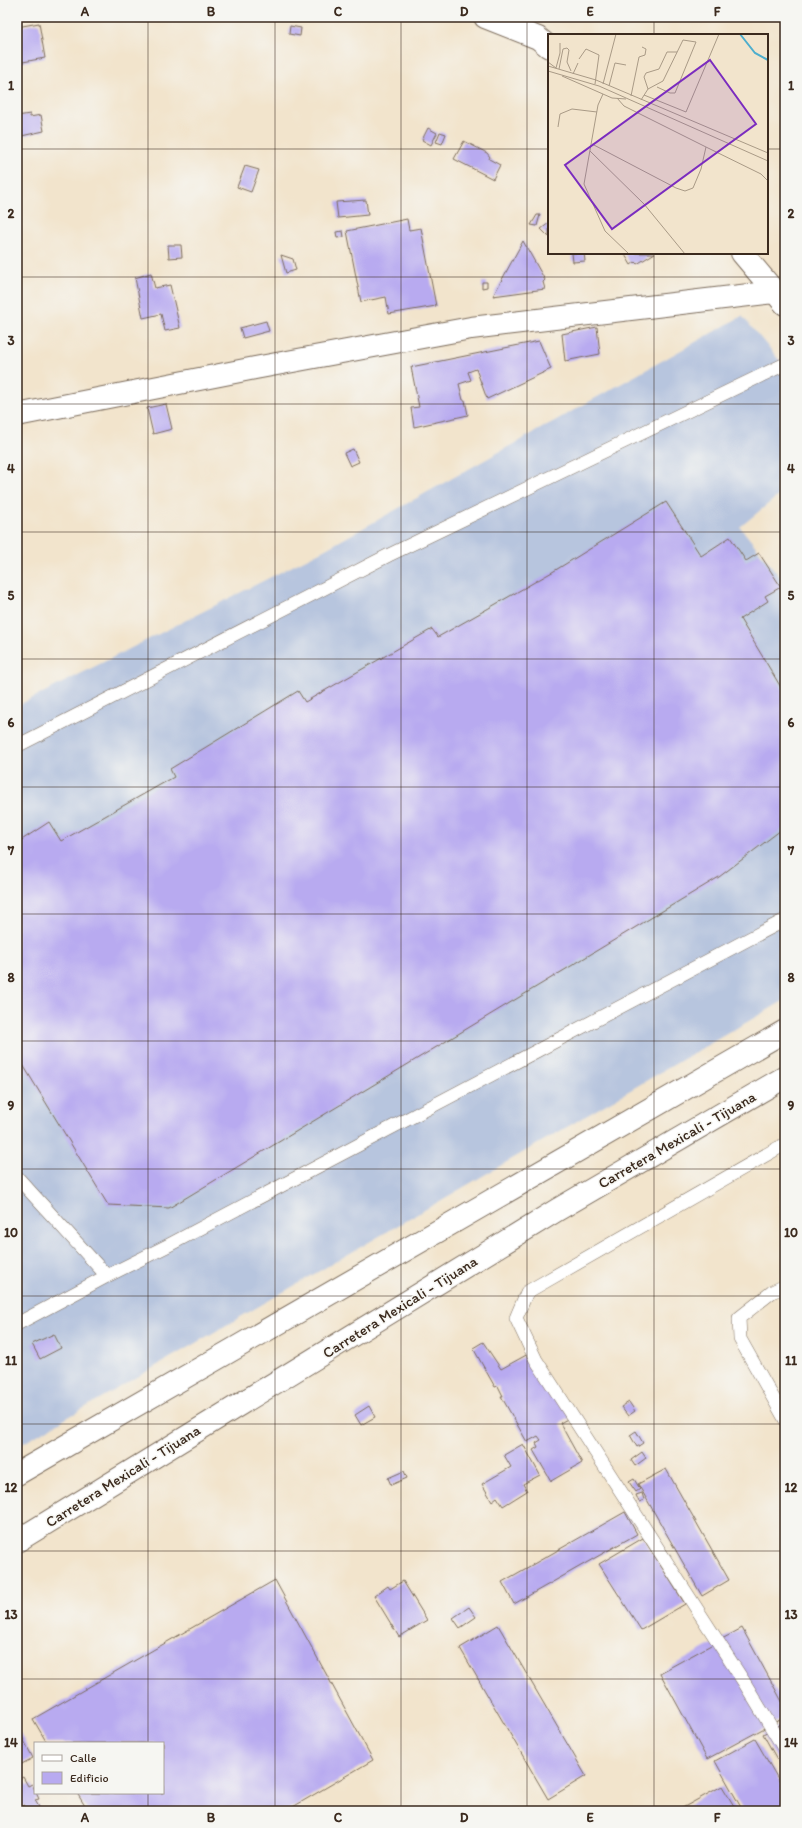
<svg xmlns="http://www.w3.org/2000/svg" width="802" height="1828" viewBox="0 0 802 1828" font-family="Itim,sans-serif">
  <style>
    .industrial { fill: #b7c5de }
    .building { fill: #b8aaf0 }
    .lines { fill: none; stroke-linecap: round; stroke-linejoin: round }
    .service-casing { stroke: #7b6b5b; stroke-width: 14 }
    .minor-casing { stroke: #7b6b5b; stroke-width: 24 }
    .trunk-casing { stroke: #7b6b5b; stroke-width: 24 }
    .service { stroke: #fff; stroke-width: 13 }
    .minor { stroke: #fff; stroke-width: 22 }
    .trunk { stroke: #fff; stroke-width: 22 }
    .grid { fill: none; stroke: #3b2a1e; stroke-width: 1; stroke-opacity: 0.55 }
    .labels { text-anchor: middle; stroke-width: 3; stroke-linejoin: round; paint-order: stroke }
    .street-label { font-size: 15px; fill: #3b2a1e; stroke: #f6f6f2 }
    .inset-river { fill: none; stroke: #4eaecd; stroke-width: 2 }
    .inset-road { fill: none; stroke: #a99a86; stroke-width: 1 }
    .view { fill: #7b2cbf; fill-opacity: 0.15; stroke: #7b2cbf; stroke-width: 2 }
    .inset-edge { fill: none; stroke: #3b2a1e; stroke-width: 2 }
    .neatline { fill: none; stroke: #3b2a1e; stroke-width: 1.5 }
    .grid-label { font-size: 13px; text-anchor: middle; font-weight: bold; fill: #3b2a1e }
  </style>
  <rect width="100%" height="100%" fill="#f6f6f2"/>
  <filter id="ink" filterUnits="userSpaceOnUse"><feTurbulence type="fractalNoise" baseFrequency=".025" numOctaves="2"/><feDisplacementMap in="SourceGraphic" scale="8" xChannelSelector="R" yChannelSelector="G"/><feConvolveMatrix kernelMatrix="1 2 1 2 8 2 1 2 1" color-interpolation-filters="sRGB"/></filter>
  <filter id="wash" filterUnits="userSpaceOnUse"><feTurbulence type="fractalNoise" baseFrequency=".012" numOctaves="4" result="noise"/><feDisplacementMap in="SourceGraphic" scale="16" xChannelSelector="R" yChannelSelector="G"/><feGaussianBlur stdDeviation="0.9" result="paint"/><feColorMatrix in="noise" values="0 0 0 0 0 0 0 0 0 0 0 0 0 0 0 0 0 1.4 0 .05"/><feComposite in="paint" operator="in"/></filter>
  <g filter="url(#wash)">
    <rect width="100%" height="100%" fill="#f2e4cc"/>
    <path class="industrial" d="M742,316L785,367V490L740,527L785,583V1000L17,1447V706L324,550Z"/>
    <g id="blocks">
      <path class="building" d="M39,23L45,58L17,63V27Z
        M290,26L301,28L300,36L289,34Z
        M30,114V117L41,115L44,131L17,137V116Z
        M428,128L437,133L431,145L422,140Z
        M440,132L446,134L442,144L436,142Z
        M464,141L487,153L490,157L489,159L500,165L493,179L454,159Z
        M245,166L259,170L251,192L237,187Z
        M366,200L368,215L338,218L336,202Z
        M537,215H540L537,226L531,225Z
        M407,219L409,230L421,228L436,306L389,314L386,297L361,302L347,231Z
        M549,223V237L541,229Z
        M343,231L344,237L337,238L336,232Z
        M523,241L545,280L543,282L545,289L493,296Z
        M168,245H181L182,257L169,258Z
        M572,253H584L585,261L573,262Z
        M624,253H655L637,264L635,262L631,265Z
        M281,255L293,259L296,270L286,273Z
        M151,273L155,288L170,285L180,328L165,331L161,314L143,318L135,278Z
        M482,282H487V287L482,288Z
        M266,321L269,331L243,338L240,328Z
        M597,327L600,354L565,361L562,334Z
        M539,341L551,369L487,399L476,369L468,372L471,380L459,384L463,400H465L468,415L414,427L411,408L419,407L411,367Z
        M166,404L172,429L153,434L147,408Z
        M353,449L359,462L350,466L344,453Z
        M666,502L701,556L730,537L746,561L759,553L781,587L765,596L768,601L740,619L785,694V827L719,877L169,1208L108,1205L17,1055V843L49,822L61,841L174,777L170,769L298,691L305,702L432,629L438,637L554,571Z
        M54,1334L61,1348L40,1359L32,1344Z
        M483,1342L501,1369L530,1353L573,1416L560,1423L582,1463L551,1481L533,1450L538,1447L536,1443L541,1440L538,1436L527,1442L501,1396H503L498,1386L495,1387L473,1348Z
        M629,1402L635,1411L628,1416L621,1407Z
        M369,1406L375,1417L361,1425L355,1415Z
        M636,1431L643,1443L637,1447L630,1435Z
        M523,1444L540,1475L523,1484L527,1491L503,1506L497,1497L492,1501L482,1484L511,1467L504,1455Z
        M642,1452L646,1458L635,1466L631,1460Z
        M666,1469L729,1580L702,1596L638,1484Z
        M404,1471L407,1478L391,1485L388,1478Z
        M634,1479L640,1489L636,1492L629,1482Z
        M642,1493L644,1500L639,1502L636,1495Z
        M625,1512L637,1534L514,1604L502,1582Z
        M643,1538L685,1604L641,1630L599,1564Z
        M275,1580L373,1760L286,1811H88L77,1793H163V1743H47L33,1719Z
        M403,1581L427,1620L399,1637L374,1596L388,1586L390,1589Z
        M469,1607L476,1617L460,1628L453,1618Z
        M498,1625L586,1776L548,1799L460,1648Z
        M742,1628L785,1707V1717L707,1759L660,1673Z
        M785,1722V1774L763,1734Z
        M20,1733L33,1758L18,1766L17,1734Z
        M755,1739L785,1791V1811H743L715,1761Z
        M23,1777L28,1786L32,1784L39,1799L35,1800L40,1809L37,1811H27L24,1805L19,1807L17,1803V1780Z
        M722,1786L737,1811H677Z"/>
    </g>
  </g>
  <g filter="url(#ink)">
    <use href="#blocks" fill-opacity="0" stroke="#7b6b5b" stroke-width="1"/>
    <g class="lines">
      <g class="service-casing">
        <path id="service" d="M17,746L389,555L785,364
          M785,1144L527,1292L516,1318L536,1360L744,1682L785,1750
          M17,1177L107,1276L167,1246L785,920
          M785,1286L772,1292L739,1318L740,1339L785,1419
          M17,1324L107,1276"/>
      </g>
      <g class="minor-casing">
        <path id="minor" d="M485,17L538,38L549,47
          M742,253L785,304
          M17,415L255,368L471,328L774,292"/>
      </g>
      <g class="trunk-casing">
        <path id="trunk" d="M17,1474L785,1031
          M17,1541L557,1210L785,1077"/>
      </g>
      <use href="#service" class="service"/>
      <use href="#minor" class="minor"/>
      <use href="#trunk" class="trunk"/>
    </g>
  </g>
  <path class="grid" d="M148,17V1743M275,17V1811M401,17V1811M527,17V1811M654,17V35M17,149H549M767,149H785M654,253V1811M17,277H785M17,404H785M17,532H785M17,659H785M17,787H785M17,914H785M17,1041H785M17,1169H785M17,1296H785M17,1424H785M17,1551H785M17,1679H785M148,1793V1811"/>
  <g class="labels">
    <g class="street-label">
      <text transform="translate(677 1140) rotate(-30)" y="5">Carretera Mexicali - Tijuana</text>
      <text transform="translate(400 1307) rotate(-32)" y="5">Carretera Mexicali - Tijuana</text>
      <text transform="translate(123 1476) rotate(-32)" y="5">Carretera Mexicali - Tijuana</text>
    </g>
  </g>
  <g transform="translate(548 34)">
    <rect width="220" height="220" fill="#f2e4cc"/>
    <path class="inset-river" d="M192,0L207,19L220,26"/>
    <path class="inset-road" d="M31,25L38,15L51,21L47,50M0,28L8,34L12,19V9M0,32L48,46L220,119M11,35L15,15L19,14L21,16L19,28L23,37M0,37L51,52L220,127M25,40L30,29M14,42L64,64L78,65M55,50L68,0M61,52L67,29L78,31M100,55L96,43L98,39L111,35L119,18H129M55,60L50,71L36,150L57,197L81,220M96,61L138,78L171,0M83,62L91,23L97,21L98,15L94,13M93,66L100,55L115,47L135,6L148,8L127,59H122L109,53M10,93L12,80L24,75L49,78M44,110L128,154L137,157L145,154L153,135L158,113L76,72L69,64M158,113L213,140L220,147M42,117L96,170L137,220"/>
    <path class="view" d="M162,26L208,90L64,195L17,131Z"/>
    <rect width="220" height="220" class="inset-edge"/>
  </g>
  <rect width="802" height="1828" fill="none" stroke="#f6f6f2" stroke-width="44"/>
  <rect x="34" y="1742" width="130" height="52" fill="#f6f6f2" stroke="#aba49d"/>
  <rect x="42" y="1755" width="20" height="6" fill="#ffffff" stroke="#aba49d"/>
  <text x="70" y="1762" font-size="12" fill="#3b2a1e">Calle</text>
  <rect x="42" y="1772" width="20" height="12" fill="#b8aaf0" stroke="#aba49d"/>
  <text x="70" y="1782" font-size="12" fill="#3b2a1e">Edificio</text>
  <rect x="22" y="22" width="758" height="1784" class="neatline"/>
  <g class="grid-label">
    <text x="85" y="16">A</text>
    <text x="211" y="16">B</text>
    <text x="338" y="16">C</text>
    <text x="464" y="16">D</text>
    <text x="590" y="16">E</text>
    <text x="717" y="16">F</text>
    <text x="11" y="90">1</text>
    <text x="791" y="90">1</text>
    <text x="11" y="218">2</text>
    <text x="791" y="218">2</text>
    <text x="11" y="345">3</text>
    <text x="791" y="345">3</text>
    <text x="11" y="473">4</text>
    <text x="791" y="473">4</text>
    <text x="11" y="600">5</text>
    <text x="791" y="600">5</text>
    <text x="11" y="727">6</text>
    <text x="791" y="727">6</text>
    <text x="11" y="855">7</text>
    <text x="791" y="855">7</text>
    <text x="11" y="982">8</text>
    <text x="791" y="982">8</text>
    <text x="11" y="1110">9</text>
    <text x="791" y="1110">9</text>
    <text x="11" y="1237">10</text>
    <text x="791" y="1237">10</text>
    <text x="11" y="1365">11</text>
    <text x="791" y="1365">11</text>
    <text x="11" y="1492">12</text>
    <text x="791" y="1492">12</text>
    <text x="11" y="1619">13</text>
    <text x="791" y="1619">13</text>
    <text x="11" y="1747">14</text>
    <text x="791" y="1747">14</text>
    <text x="85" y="1822">A</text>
    <text x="211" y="1822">B</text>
    <text x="338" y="1822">C</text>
    <text x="464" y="1822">D</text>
    <text x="590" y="1822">E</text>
    <text x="717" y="1822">F</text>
  </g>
</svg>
